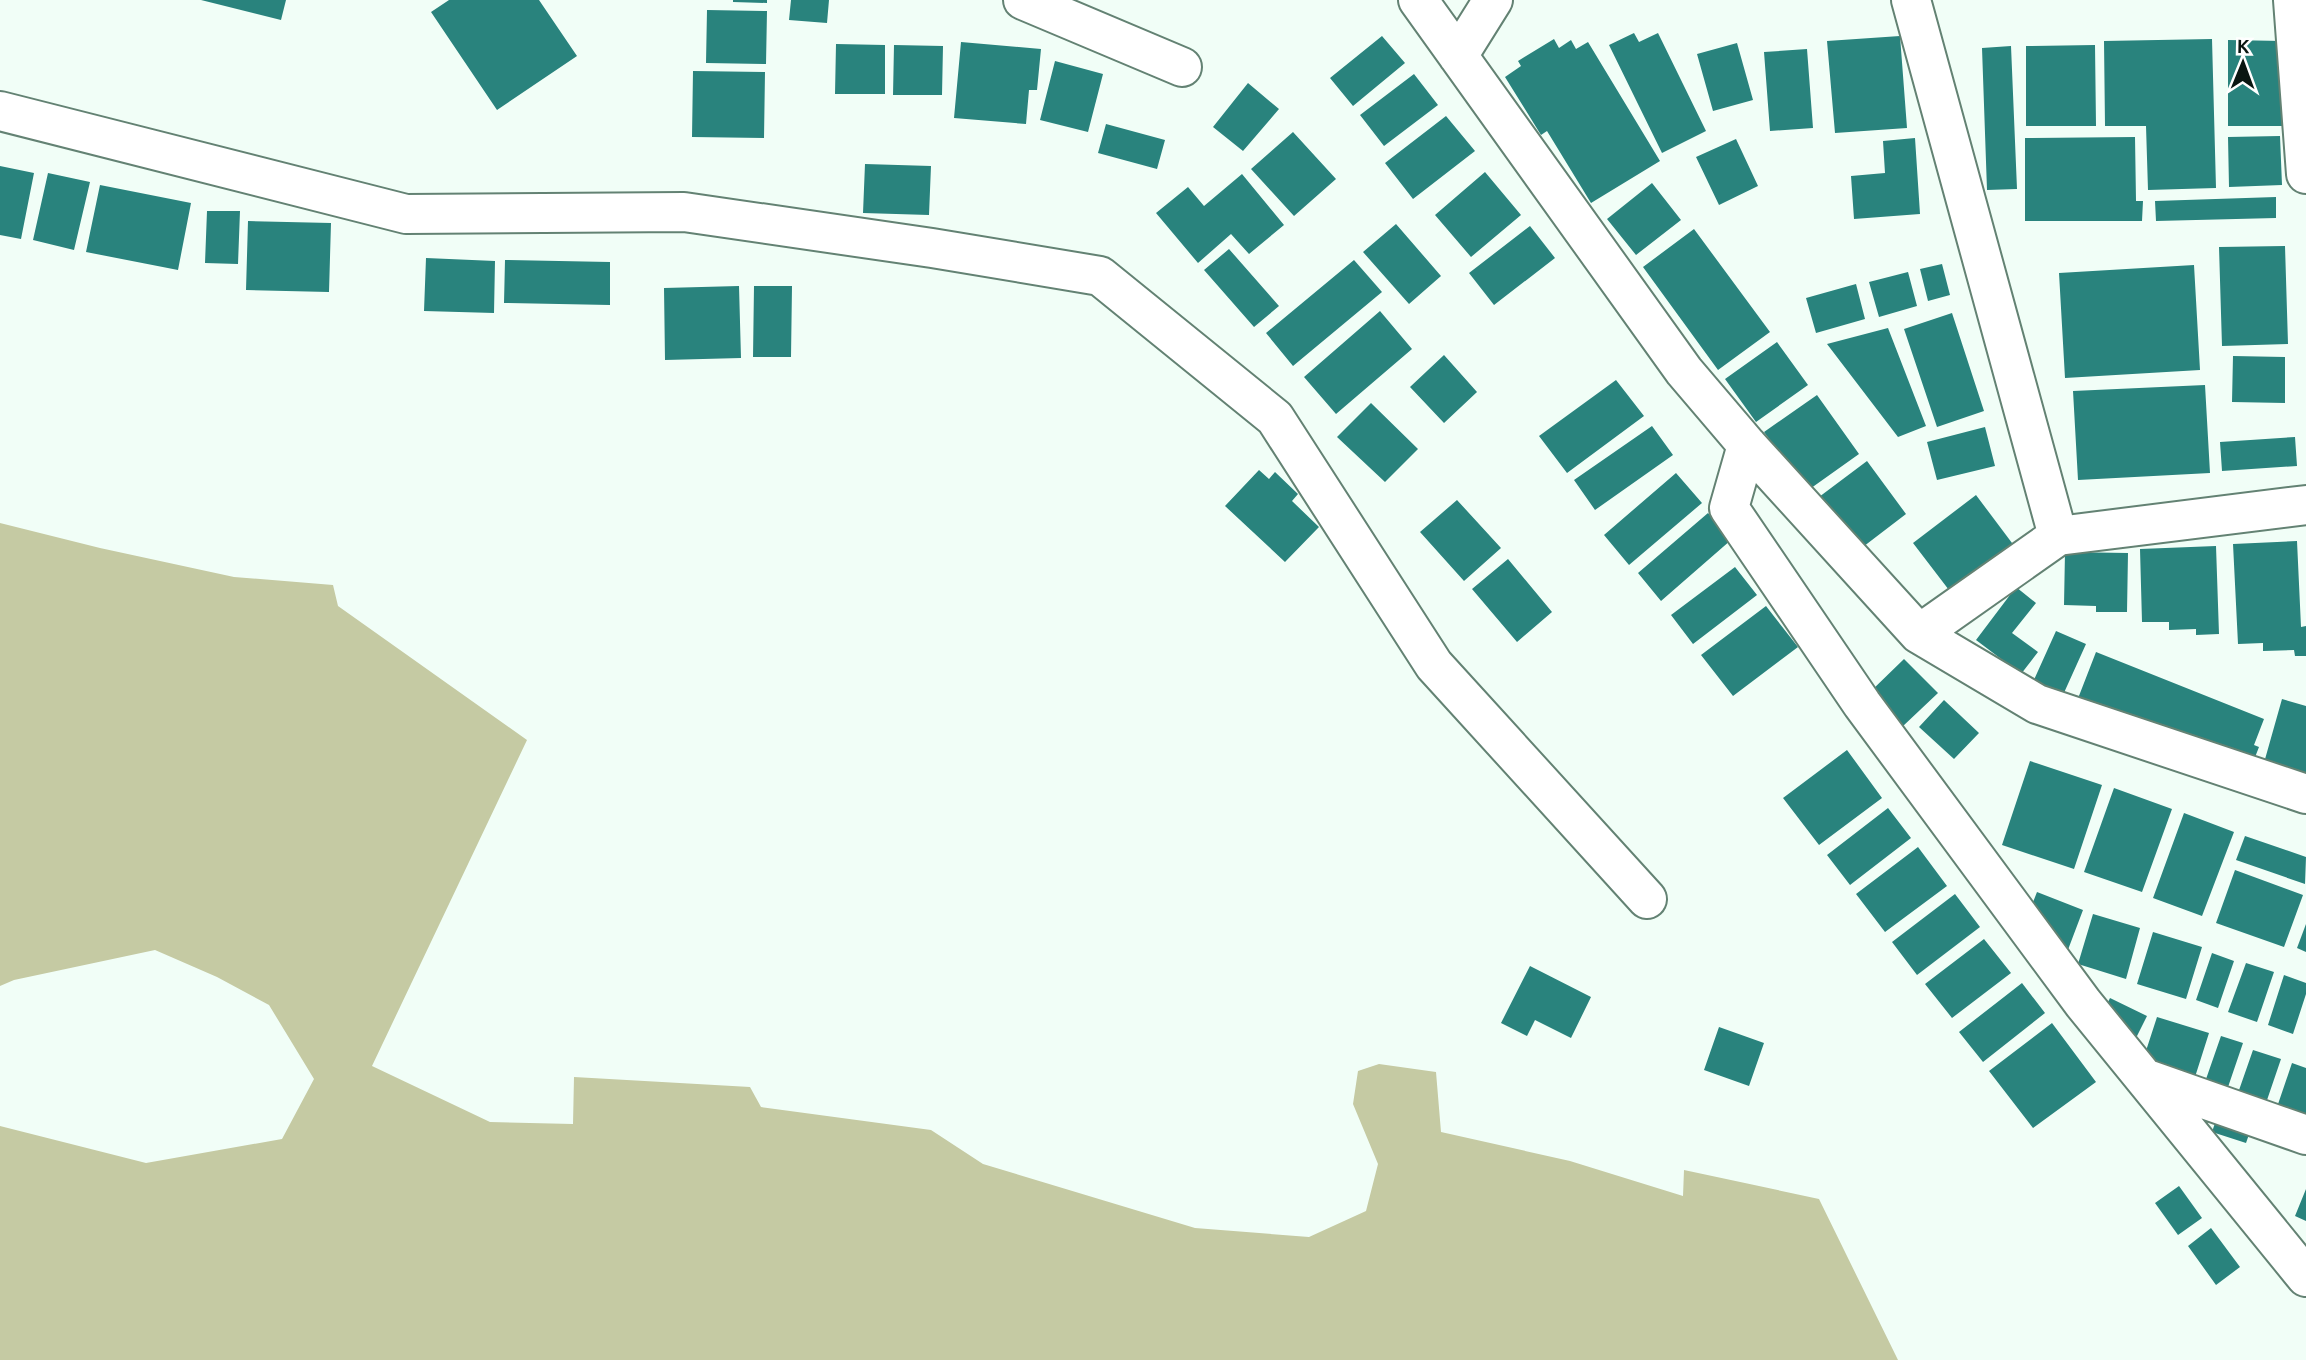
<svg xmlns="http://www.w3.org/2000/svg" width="2306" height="1360" viewBox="0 0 2306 1360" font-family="Ubuntu,sans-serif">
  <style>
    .green { fill: #c5caa3 }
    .building { fill: #29837d }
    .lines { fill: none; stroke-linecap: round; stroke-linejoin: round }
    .minor-casing { stroke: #638273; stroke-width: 42 }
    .minor { stroke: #fff; stroke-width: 38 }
  </style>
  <rect width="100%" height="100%" fill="#f1fef7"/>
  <path class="green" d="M0,523L100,548L234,577L333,585L338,606L527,740L372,1066L490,1122L573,1124L574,1077L750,1087L761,1107L931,1130L983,1164L1195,1228L1309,1237L1366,1211L1378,1164L1353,1104L1358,1071L1379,1064L1436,1072L1441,1132L1570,1161L1683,1196L1684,1170L1819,1199L1898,1360H0V1126L146,1163L282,1139L314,1079L269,1005L217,977L155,950L14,980L0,986Z"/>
  <path class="building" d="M201,0H286L281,20Z
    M449,0H539L577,56L497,110L431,12Z
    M733,0H767V3L733,2Z
    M791,0H829L827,23L789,20Z
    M707,10L767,11L766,64L706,63Z
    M1634,33L1639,42L1658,33L1706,131L1662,153L1609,45Z
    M1382,36L1405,63L1353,106L1330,78Z
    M1900,36L1907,128L1835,133L1827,41Z
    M1554,39L1559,48L1571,40L1576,49L1588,42L1660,161L1591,203L1547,131L1541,135L1505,77L1521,66L1518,61Z
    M2212,39L2216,188L2148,190L2146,126H2105L2104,41Z
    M2228,40L2283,41L2282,126H2228Z
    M961,42L1041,49L1037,90H1029L1026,124L954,118Z
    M1737,43L1753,100L1713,111L1697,54Z
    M836,44L885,45V94H835Z
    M894,45L943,46L942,95H893Z
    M2095,45L2096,126H2026V46Z
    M2011,46L2017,189L1987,190L1982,48Z
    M1807,49L1813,128L1770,131L1764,52Z
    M1055,61L1103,74L1088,132L1040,120Z
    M693,71L765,72L764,138L692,137Z
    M1414,74L1438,105L1384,146L1360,115Z
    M1248,83L1279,109L1243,151L1213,127Z
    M1446,116L1475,151L1413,199L1385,163Z
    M1106,124L1165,140L1157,169L1098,153Z
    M1293,132L1336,179L1294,216L1251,169Z
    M2280,136L2282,185L2229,187L2228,137Z
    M2135,137L2136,201H2143L2142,221H2025V138Z
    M1915,138L1920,214L1854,219L1851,176L1885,173L1883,141Z
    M1736,139L1758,186L1719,205L1696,157Z
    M865,164L931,166L929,215L863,213Z
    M0,166L34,173L21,239L0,235Z
    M1485,172L1521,215L1471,257L1435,215Z
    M48,173L90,182L74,250L33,240Z
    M1242,174L1284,225L1249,254L1231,234L1198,263L1156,213L1188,187L1204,206Z
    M1652,183L1681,220L1636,255L1607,219Z
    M100,185L191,203L178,270L86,252Z
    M2276,197V218L2156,221L2155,201Z
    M207,211H240L238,264L205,263Z
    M248,221L331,223L329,292L246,290Z
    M1396,224L1441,276L1409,304L1363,252Z
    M1530,226L1555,258L1494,305L1469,273Z
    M1694,229L1770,332L1718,370L1643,267Z
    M2285,246L2288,344L2222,346L2219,247Z
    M1229,249L1279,306L1254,327L1204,270Z
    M426,258L495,261L494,313L424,311Z
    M505,260L610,262V305L504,303Z
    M1354,260L1382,292L1293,366L1266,333Z
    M1942,264L1950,295L1928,301L1920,269Z
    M2194,265L2200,370L2065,378L2059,273Z
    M1908,272L1917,306L1879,317L1869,282Z
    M1856,284L1865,319L1816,333L1806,298Z
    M739,286L741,358L665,360L664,288Z
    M754,286H792L791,357H753Z
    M1380,311L1412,349L1336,414L1304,377Z
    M1952,313L1984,411L1937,427L1904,329Z
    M1888,328L1926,426L1898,437L1827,344Z
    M1777,342L1808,385L1756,422L1725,379Z
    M1444,355L1477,392L1444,423L1410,387Z
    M2233,356L2285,357V403L2232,402Z
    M1616,380L1644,416L1567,473L1539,436Z
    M2205,385L2210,473L2078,480L2073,391Z
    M1817,395L1859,454L1807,491L1764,432Z
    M1371,403L1418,449L1385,482L1337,437Z
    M1652,426L1673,455L1595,510L1574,480Z
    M1985,427L1995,466L1937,480L1927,442Z
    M2295,437L2297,466L2222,471L2220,442Z
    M1867,461L1906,514L1855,553L1815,500Z
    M1259,470L1269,479L1275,472L1298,494L1292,501L1319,527L1285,562L1225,506Z
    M1676,473L1702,503L1629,565L1604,535Z
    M1976,495L2015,547L1952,594L1913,543Z
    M1457,500L1501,548L1464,581L1420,532Z
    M1708,513L1731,540L1661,601L1638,573Z
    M2297,541L2301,627L2306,626V656H2295L2294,650L2263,651V643L2238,644L2233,544Z
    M2216,546L2219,634L2196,635V629L2169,630V622H2142L2140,549Z
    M2065,552L2128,553L2127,612H2096V606L2064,605Z
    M1508,559L1552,612L1517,642L1472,589Z
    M1735,567L1757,595L1693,644L1671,615Z
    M2016,587L2036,603L2012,633L2038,652L2021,674L1976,640Z
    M1766,606L1798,647L1733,696L1701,655Z
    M2056,631L2086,644L2063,695L2033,682Z
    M2096,652L2264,719L2254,745L2259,747L2250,770L2077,701Z
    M1904,659L1938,693L1902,727L1869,693Z
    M2282,699L2306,706V779L2260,777Z
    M1944,700L1979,733L1954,759L1919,727Z
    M1847,750L1882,798L1819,845L1783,798Z
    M2030,761L2102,785L2074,869L2002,845Z
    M2114,788L2172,809L2142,892L2084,872Z
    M1888,808L1911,838L1850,885L1827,855Z
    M2184,813L2234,832L2202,916L2153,898Z
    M2245,836L2306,857L2305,884L2236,860Z
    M1918,847L1947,886L1885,932L1856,894Z
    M2235,870L2303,895L2284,947L2216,923Z
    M2037,892L2083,910L2066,955L2026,920Z
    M1955,894L1980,927L1917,975L1892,942Z
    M2093,914L2140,928L2126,979L2078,964Z
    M2306,924V952L2297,948Z
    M2153,932L2202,947L2186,999L2137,984Z
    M1984,939L2011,973L1952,1018L1925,984Z
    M2212,953L2234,961L2218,1008L2196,1000Z
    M2246,963L2274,972L2257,1022L2228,1012Z
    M1530,966L1591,997L1571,1038L1535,1020L1527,1036L1501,1023Z
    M2284,975L2306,983V994L2293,1034L2268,1025Z
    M2022,983L2045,1013L1983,1062L1959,1032Z
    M2110,998L2147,1016L2133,1044L2105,1008Z
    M2157,1017L2209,1033L2195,1077L2143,1060Z
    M2052,1023L2096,1082L2033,1128L1989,1071Z
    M1719,1027L1764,1043L1749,1086L1704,1070Z
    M2221,1036L2243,1043L2227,1090L2205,1082Z
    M2253,1050L2281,1059L2266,1103L2238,1093Z
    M2292,1063L2306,1068V1120L2276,1110Z
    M2219,1111L2253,1123L2246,1143L2212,1132Z
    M2179,1186L2202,1218L2178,1235L2155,1203Z
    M2306,1189V1221L2295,1216Z
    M2211,1228L2240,1267L2216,1285L2188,1246Z"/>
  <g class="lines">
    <g class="minor-casing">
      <path id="minor" d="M1023,0L1182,67
        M1418,0L1684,371L1747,445L1919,634L2037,704L2306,794
        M1911,0L2058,536
        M2293,0L2306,174
        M1458,56L1493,0
        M0,111L406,214L684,212L932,248L1100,276L1275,418L1434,665L1647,899
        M1747,445L1729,508L1862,704L2083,1003L2306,1277
        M1919,634L2058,536L2306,505
        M2144,1078L2306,1135"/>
    </g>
    <use href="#minor" class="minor"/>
  </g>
  <g transform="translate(2243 63) rotate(1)" stroke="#ffffff" stroke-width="5" paint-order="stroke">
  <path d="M0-5L12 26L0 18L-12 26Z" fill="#0a1611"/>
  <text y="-10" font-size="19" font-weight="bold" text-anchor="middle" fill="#0a1611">K</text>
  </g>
</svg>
